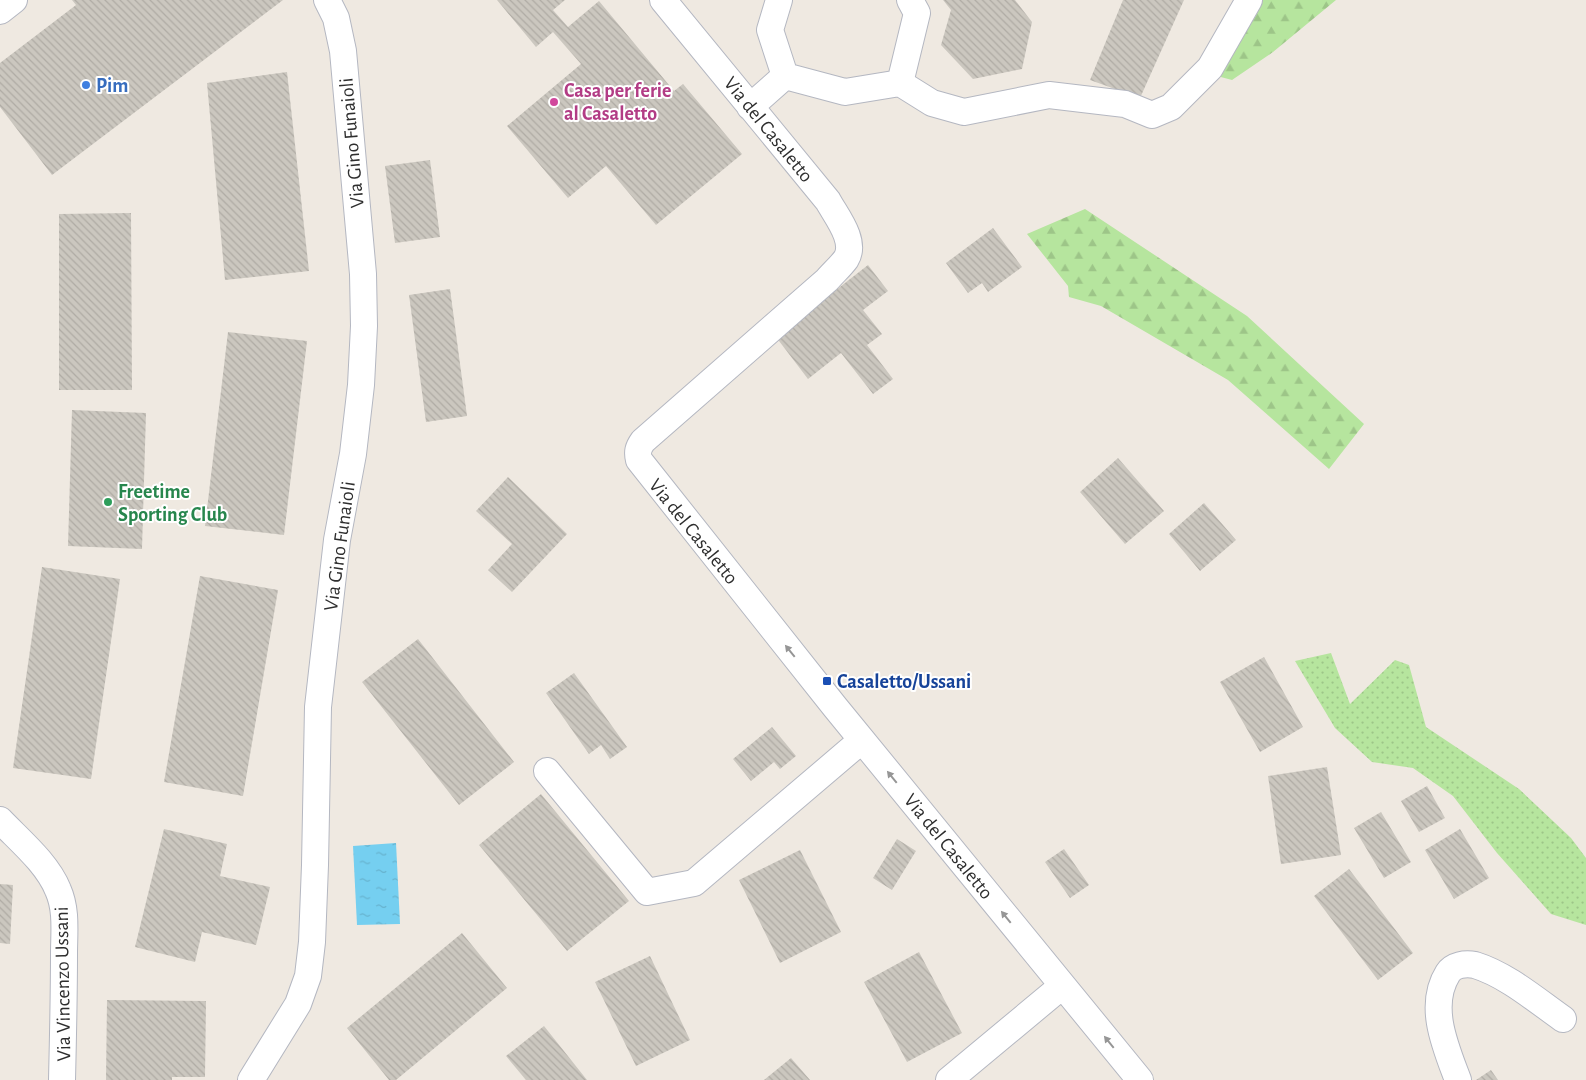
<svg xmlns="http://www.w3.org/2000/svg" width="1586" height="1080" viewBox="0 0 1586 1080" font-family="'Alegreya Sans',sans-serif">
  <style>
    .grass { fill: url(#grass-dots) }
    .forest { fill: url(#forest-firs) }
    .water { fill: url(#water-ripples) }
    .building { fill: url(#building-back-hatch) }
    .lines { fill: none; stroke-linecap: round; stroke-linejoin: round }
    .minor-casing { stroke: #b4b7c1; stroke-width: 28 }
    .minor { stroke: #fff; stroke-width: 26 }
    .oneway { fill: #969696 }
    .shop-dot { fill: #3f7fe0; stroke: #fff; stroke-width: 2 }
    .hotel-dot { fill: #d1479c; stroke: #fff; stroke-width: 2 }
    .leisure-dot { fill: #2e9e5b; stroke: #fff; stroke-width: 2 }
    .transit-dot { fill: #1a4fb4; stroke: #fff; stroke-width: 2 }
    .labels { text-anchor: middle; stroke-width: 4; stroke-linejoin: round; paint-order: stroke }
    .shop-label { font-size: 20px; font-weight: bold; fill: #366cbe; stroke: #fff; text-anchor: start }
    .hotel-label { font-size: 20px; font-weight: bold; fill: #b23c85; stroke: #fff; text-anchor: start }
    .street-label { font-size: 20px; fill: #2e2e2e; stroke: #fff }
    .leisure-label { font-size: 20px; font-weight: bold; fill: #27864d; stroke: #fff; text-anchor: start }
    .transit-label { font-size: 20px; font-weight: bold; fill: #164399; stroke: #fff; text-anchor: start }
  </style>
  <defs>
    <pattern id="grass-dots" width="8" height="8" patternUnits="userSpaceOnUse" patternTransform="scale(1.25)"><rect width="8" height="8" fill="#b6e59e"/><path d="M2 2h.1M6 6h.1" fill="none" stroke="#9dc588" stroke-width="1.8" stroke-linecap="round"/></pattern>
    <pattern id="forest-firs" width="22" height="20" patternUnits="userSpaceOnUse" patternTransform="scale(1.25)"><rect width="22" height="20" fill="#b6e59e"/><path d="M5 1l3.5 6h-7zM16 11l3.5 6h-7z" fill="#9dc588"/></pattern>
    <pattern id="water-ripples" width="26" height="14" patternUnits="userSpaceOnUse" patternTransform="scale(1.25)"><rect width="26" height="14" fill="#75cff0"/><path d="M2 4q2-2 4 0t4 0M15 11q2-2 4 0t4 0" fill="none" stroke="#66b2ce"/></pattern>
    <pattern id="building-back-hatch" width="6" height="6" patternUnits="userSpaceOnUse" patternTransform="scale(1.25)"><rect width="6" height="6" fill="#cbc7bf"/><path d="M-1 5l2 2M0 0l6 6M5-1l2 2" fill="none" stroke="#afaba4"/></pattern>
  </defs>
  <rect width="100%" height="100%" fill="#efe9e1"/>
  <path class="grass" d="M1331,653L1350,704L1395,660L1409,665L1426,727L1519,789L1571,838L1586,858V925L1551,914L1497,853L1453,796L1413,768L1372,762L1335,728L1295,661Z"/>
  <path class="forest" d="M1257,0H1336L1273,52L1232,80L1217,76Z
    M1085,209L1247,316L1364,424L1329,469L1228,380L1101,306L1069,297L1068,286L1027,234Z"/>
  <path class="water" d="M396,843L400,924L357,925L353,846Z"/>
  <path class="building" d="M72,0H283L52,175L0,107V63L76,5Z
    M497,0H565L553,10L568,27L599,1L674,91L683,84L742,154L656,225L606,166L568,198L507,126L581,64L553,32L536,47Z
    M943,0H1015L1032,22L1022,69L973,79L941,45L951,10Z
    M1123,0H1184L1140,98L1090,80Z
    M287,72L309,271L225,280L207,83Z
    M430,160L440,237L395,243L385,166Z
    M131,213L132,390H59V214Z
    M993,228L1022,267L988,292L982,283L968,293L946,263Z
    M868,265L888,291L863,310L882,334L867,345L893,379L873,394L841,353L808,379L776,337Z
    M450,289L467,416L426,422L409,295Z
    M228,332L307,341L284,535L205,526Z
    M72,410L146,413L142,549L68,546Z
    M1118,458L1164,511L1125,544L1080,492Z
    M508,477L567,534L512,592L488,570L512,544L476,511Z
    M1204,503L1236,540L1200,571L1169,534Z
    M42,567L120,579L91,779L13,768Z
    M200,576L278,590L243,796L164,782Z
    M418,639L514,762L459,805L362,682Z
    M1264,657L1303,727L1260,752L1220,682Z
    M574,673L627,747L610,759L601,745L589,754L546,693Z
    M772,727L796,756L780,769L774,762L751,781L733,759Z
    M1327,767L1341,855L1281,864L1268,776Z
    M1427,786L1445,818L1419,832L1401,801Z
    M541,794L629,901L567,951L479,845Z
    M1381,812L1411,862L1384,878L1354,828Z
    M164,829L227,844L220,876L270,887L256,945L202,932L195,962L135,947Z
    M1460,829L1489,878L1454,899L1425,850Z
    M897,839L916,851L892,890L873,878Z
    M1064,849L1089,885L1070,898L1045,862Z
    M800,850L841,932L780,963L739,880Z
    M1349,869L1413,953L1378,980L1314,896Z
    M0,884L13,885L10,944L0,943Z
    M462,933L507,988L396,1080H389L347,1028Z
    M919,952L962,1033L907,1062L864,982Z
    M650,956L690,1040L636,1066L595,982Z
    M107,1000L206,1001L205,1077H172V1080H106Z
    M544,1026L587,1080H526L506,1056Z
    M791,1058L810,1080H764Z
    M1491,1070L1498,1080H1476Z"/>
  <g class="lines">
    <g class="minor-casing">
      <path id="minor" d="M663,0L828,201C836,216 857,241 846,259C841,266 833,273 827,280L643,441C638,448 637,452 639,460L835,707L1140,1080
        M779,0L770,30L785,76
        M0,11L14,0
        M785,76L845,92L900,83L932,103L964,112L1049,95L1125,104L1152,115L1171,107L1210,68L1249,0
        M900,83L917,13L910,0
        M750,107L785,76
        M547,771L647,892L694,883L862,740
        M0,820C20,841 47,863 58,890C67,910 64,933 64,954C64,996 63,1038 62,1080
        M251,1080L298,1004L308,976L312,942L315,865L318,707L337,540L353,454L361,385L364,326L363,274L343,51L336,18L327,0
        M949,1080L1062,986
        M1458,1080C1446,1048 1427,1006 1448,973C1453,965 1465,963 1475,965C1507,975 1536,1000 1563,1019"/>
    </g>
    <use href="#minor" class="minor"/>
  </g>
  <defs><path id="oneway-solid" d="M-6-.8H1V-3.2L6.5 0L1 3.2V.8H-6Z" transform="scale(1.25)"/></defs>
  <g class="oneway">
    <use href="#oneway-solid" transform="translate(790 651) rotate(-129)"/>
    <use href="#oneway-solid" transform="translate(892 777) rotate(-129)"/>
    <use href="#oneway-solid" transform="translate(1006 917) rotate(-129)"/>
    <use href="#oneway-solid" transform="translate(1109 1042) rotate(-129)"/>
  </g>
  <circle class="shop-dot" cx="86" cy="85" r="5"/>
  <circle class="hotel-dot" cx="554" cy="102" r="5"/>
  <circle class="leisure-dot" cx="108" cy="502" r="5"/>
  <rect class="transit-dot" x="822" y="676" width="10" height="10" rx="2.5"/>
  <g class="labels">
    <g class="shop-label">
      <text x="96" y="92">Pim</text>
    </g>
    <g class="hotel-label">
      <text x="564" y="97">Casa per ferie<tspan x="564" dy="23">al Casaletto</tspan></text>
    </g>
    <g class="street-label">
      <text transform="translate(769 129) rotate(51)" y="7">Via del Casaletto</text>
      <text transform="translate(351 143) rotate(-95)" y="7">Via Gino Funaioli</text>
      <text transform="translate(694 531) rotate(51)" y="7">Via del Casaletto</text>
      <text transform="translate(339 546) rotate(-82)" y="7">Via Gino Funaioli</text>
      <text transform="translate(949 846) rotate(51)" y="7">Via del Casaletto</text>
      <text transform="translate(62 984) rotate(-91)" y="7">Via Vincenzo Ussani</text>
    </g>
    <g class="leisure-label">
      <text x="118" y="498">Freetime<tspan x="118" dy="23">Sporting Club</tspan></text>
    </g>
    <g class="transit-label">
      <text x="837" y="688">Casaletto/Ussani</text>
    </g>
  </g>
</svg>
